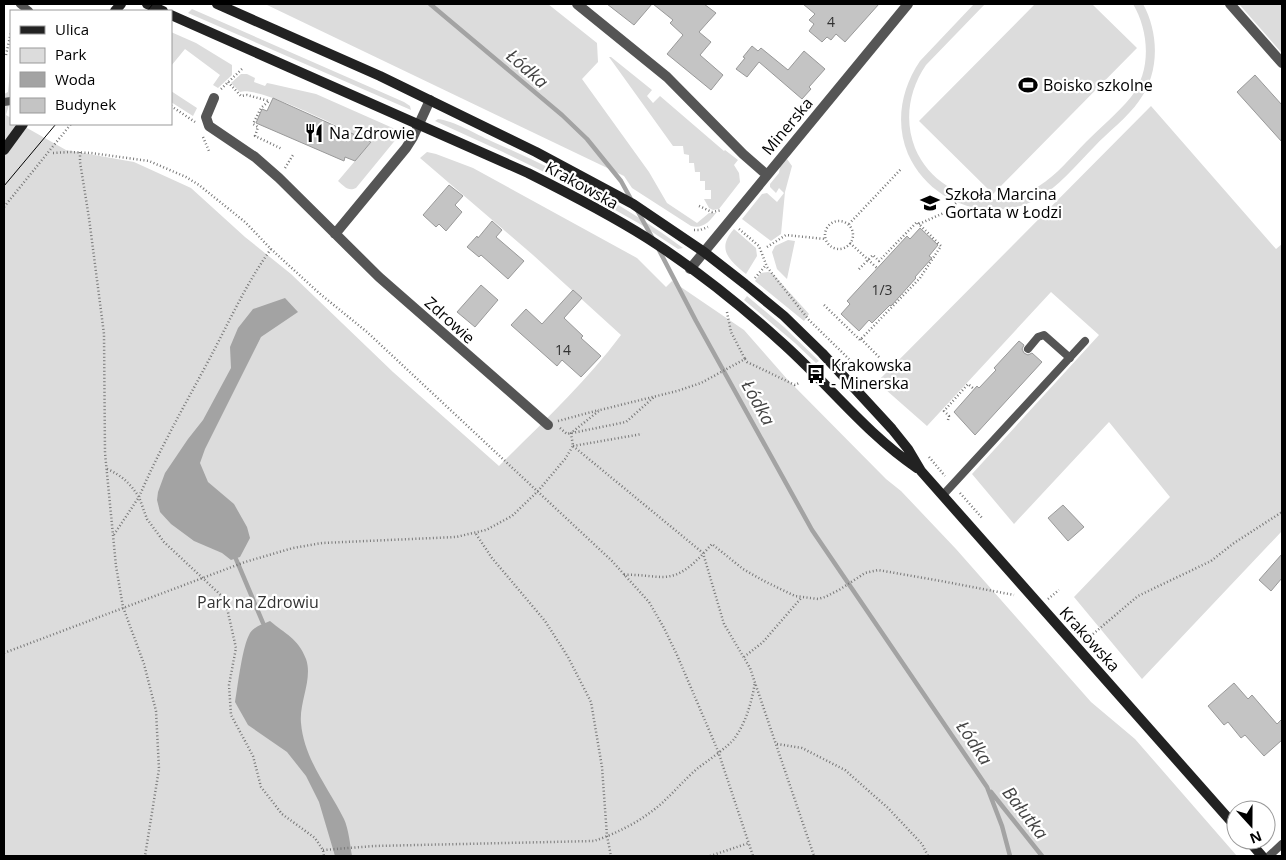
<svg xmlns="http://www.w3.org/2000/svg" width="1286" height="860" viewBox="0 0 1286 860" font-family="'Open Sans',sans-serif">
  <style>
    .green { fill: #dcdcdc }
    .water { fill: #a3a3a3 }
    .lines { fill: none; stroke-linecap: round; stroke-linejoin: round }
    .stream { stroke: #a3a3a3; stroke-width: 4.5 }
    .building { fill: #c4c4c4; stroke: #999 }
    .path { stroke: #777; stroke-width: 2.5; stroke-dasharray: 1 2.5; stroke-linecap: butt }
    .service { stroke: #555; stroke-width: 8 }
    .minor { stroke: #555; stroke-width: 10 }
    .secondary { stroke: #222; stroke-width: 10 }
    .tram { stroke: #000; stroke-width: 1 }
    .labels { text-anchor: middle; stroke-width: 4.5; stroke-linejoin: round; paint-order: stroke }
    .number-label { font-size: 14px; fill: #313131 }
    .poi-label { font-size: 16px; fill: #000; stroke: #fff; text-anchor: start }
    .street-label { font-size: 16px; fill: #000; stroke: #fff }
    .park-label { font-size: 16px; fill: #333; stroke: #fff }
    .water-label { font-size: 18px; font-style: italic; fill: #444; stroke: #fff }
  </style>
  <rect width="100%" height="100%" fill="#fff"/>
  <path class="green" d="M265,4H548L597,43L598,62L582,79L649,172L667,203L697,223L709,213H716C709,222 703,229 691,226L632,188L624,176Z
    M974,4H985L926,65C909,90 904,120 915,148C935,196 995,214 1039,186C1057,175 1071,157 1086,142C1100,128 1118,113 1131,97C1152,70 1149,31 1133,4H1143C1159,33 1160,73 1139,101C1128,117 1108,132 1094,147C1076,165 1058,188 1035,200C988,224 929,202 908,154C895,123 901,89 920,61Z
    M1035,4H1092L1137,48L993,194L919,121Z
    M1239,4H1282V53L1280,51Z
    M192,9L404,102L410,106L411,110L188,13Z
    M171,32L196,43L232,65V75L218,88L213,85L220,75L185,49L171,66Z
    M609,57H611L652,90L647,96L653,103L660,96L724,151L725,150L738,160L734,165L739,173L740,182L719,209L713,210L709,208L704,199H711V190H705V181H700V172H695L694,163H689V155L684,154L683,146H673Z
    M11,59V98L6,115L11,118V124H20L66,150L134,162L191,188L245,237L291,274L393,372L499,466C541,424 586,382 621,335L533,255L420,158L427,152L436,154L473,168L637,258L666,287L672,281L744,330L787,379L886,479L901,491L956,549L1091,702L1135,739L1237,856H4V94L8,92Z
    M241,74H247L255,78L254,82L265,86L267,83L272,84L316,94L395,129L398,136L397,138L356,188C348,192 344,186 338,181L371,142C349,132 259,85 240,92L231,83Z
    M171,91L197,108L193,116L171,102Z
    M1151,106L1276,249L1282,244V531L1142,679L1074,597L1170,497L1109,422L1014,524L972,474L1099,335L1051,292L927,426L877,382Z
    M438,119C454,121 476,134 491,141C558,170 624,204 683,248L678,249L640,224L571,185L503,152L435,121Z
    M787,159L792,166L785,192L781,234L771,241L742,219L762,194L767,193L777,202L784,193L779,188L776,193L770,187V184L779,173L780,167Z
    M734,229L756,248L757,256L746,274C729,260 716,249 734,229Z
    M788,240L795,241L787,279L777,269L772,252L775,246Z
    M768,272L772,273L809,314L804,321L755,281L761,273Z
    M747,296L784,327L819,361L816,363L795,343L744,300Z"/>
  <path class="water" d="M285,298L298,312L261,337L205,449L200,463L208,482L234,504L247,527L250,538L240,557L231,560L222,553L194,541L171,524L160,512L157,500L158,492L165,473L188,439L203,420L231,368L230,347L238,328L253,309Z
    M270,621C285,634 298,638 306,659C313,679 299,702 301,723C304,759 328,787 344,819C349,830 350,845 352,856H335L319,802L306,776L287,752L248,725L235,702C238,685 242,647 250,633C255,626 263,624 270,621Z"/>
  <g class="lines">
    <path class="stream" d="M430,4L562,115L587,139L621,181L632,201
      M637,210L653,239
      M659,250L696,321L812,530L987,787L1002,826L1010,856
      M236,559L263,623
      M991,792L1042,856"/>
  </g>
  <path class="building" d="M607,4H652L634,25Z
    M653,4H704L716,13L699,32L711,42L700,55L723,75L711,90L667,54L683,35L670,23L673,20Z
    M803,4H879L845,42L836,34L831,40L827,37L822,42L809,31L814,24L809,20L815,14Z
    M752,46L758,51L761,48L788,70L804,51L825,69L809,87L811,89L802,99L759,62L747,77L736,69L745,58L743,57Z
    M1255,75L1282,105V142L1237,92Z
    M273,98L371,142L355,161L345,157L344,161L256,123L262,109L267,111Z
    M449,185L463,196L455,205L462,212L446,231L439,224L436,227L423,215Z
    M492,221L502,230L496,237L524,261L508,279L481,255L479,257L467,247L477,236L478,238Z
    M920,228L938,245L929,256L932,258L915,277L916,278L891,306L890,305L872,323L869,320L859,331L841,314L850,304L847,301L907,236L910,239Z
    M481,285L498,300L475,327L457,312Z
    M573,290L582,298L564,318L583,336L581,338L601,356L581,377L562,360L557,366L511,325L526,309L542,324Z
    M1019,341L1024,345L1022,349L1024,353L1028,355L1032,353L1042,362L975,435L954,412L977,386L979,388L996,370L994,368Z
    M1063,505L1084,527L1068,541L1048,518Z
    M1282,554V578L1271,591L1259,580Z
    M1234,683L1248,699L1252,695L1277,724L1282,719V740L1264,756L1245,735L1241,738L1228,722L1224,725L1208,706Z"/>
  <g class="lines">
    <path class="path" d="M6,55L11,32
      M228,82L241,96L247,95L269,101L261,108L253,124L258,127L255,136L282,149
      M221,89L243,68
      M171,106L195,122
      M203,137L209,151
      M80,152V162L89,218L104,334L105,453L116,566L123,607L144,664L156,711L159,769L145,856
      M53,153L70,152L91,153L149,161L186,177L199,185L245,222L271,249L319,293L367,332L612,561L649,602L664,628L677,655L718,751L753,856
      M285,168L293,155
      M699,206L712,212L722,210
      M4,207L71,124
      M825 235a14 14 0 1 1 28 0a14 14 0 1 1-28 0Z
      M849,224L901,169
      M919,224L946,212L957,202
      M739,229L759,246L767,267L809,320L851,361L852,366
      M694,230H700L708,227
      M850,243L877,268
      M767,247L786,235L825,239
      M271,249C247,282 230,320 211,356C186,403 160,448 139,497L147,519L164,542L225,599L236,648L229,685L231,715L253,756L261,787L282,814L315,838L323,850L324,856
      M755,278L766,265
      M824,305L860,340L920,278L941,246L917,222L879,261L873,255L858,270
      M727,312L731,332L745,359
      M861,339L880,358
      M948,420L949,416L944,411L968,384L974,389
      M558,421L599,410
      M560,428L567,434L626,422L654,397
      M573,446L703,553L724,624L750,668L814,856
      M573,446L642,434
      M929,457L945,476
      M107,469C121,475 130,483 139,497L113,536
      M960,493L983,519
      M476,534L492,558L545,621L568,657L591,702L602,767L607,836L611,856
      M624,575C638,574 651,577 664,577C685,576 699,558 712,544L743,569L764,581L795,596L818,599L825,597L839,590L865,573L878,570L941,581L1014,595
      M1048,599L1059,590
      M1093,634L1138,596L1211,561L1234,543L1282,512
      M4,653L245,562L293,548L322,543L456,537L486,530L512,516L538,491L565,459L573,446L571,433L600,410L677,391L701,383L745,359L747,362L795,385L799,383
      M744,657L763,642L802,597
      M777,744L802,748L845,770L888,808L922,844L928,856
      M323,850L374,846L594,841C618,833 643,820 662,803C674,792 685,779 698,768C706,762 729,746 734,739C746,723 752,701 755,682
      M710,856L749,843"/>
    <path class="service" d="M20,4L29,11
      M4,102L11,101
      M1028,349L1038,337L1044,335L1070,358
      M943,495L1085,341
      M1269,856L1282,844"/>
    <path class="minor" d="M577,4L667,77L743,154L767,175
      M1230,4L1282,63
      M214,98L206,117L209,126L255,157L279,178L379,277L548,425
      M335,234L406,148L413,137L430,100
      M690,269L908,4"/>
    <path class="secondary" d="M147,4L163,11
      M217,4L380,76L536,152L633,204L704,252L745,284L784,316L822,353L892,429L908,449L921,471L1236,827
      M115,11L121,4
      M171,15L528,173C568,193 609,214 647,238C694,268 738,303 779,340C826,381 865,433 917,468
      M4,150L23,124
      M1248,840L1262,856"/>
    <path class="tram" d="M147,11L153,4
      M4,186L56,124"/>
  </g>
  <defs>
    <g id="stadium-bare" transform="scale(1.5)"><path d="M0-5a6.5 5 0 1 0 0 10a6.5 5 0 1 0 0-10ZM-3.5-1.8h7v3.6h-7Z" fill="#000" stroke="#fff" stroke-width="2.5" paint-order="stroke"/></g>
    <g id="restaurant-bare" transform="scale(1.5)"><path d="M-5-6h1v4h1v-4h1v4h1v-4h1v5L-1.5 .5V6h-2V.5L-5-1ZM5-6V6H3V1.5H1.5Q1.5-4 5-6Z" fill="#000" stroke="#fff" stroke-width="2.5" paint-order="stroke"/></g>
    <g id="school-bare" transform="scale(1.5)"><path d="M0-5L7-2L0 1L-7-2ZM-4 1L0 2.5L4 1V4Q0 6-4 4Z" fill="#000" stroke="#fff" stroke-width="2.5" paint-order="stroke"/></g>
    <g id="bus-bare" transform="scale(1.5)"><path d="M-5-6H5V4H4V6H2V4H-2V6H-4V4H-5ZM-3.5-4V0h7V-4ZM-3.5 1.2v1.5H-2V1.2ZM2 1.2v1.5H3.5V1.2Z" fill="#000" stroke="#fff" stroke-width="2.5" paint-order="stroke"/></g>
  </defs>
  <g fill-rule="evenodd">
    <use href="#stadium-bare" x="1028" y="85"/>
    <use href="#restaurant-bare" x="314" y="133"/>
    <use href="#school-bare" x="930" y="203"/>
    <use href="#bus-bare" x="816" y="374"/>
  </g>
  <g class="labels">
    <g class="number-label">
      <text x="831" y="27">4</text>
      <text x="882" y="295">1/3</text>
      <text x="563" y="355">14</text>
    </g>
    <g class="poi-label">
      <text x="1043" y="91">Boisko szkolne</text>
      <text x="329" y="139">Na Zdrowie</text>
      <text x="945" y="200">Szkoła Marcina<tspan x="945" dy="18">Gortata w Łodzi</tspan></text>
      <text x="831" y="371">Krakowska<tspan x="831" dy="18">- Minerska</tspan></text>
    </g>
    <g class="street-label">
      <text transform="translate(787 126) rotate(-50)" y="6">Minerska</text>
      <text transform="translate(582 185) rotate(29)" y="6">Krakowska</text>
      <text transform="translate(450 320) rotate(42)" y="6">Zdrowie</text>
      <text transform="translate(1090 639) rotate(48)" y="6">Krakowska</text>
    </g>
    <g class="park-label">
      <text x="258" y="608">Park na Zdrowiu</text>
    </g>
    <g class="water-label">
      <text transform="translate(527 69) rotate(41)" y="6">Łódka</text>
      <text transform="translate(758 403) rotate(61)" y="6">Łódka</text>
      <text transform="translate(974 743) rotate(56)" y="6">Łódka</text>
      <text transform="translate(1025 813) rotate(52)" y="6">Bałutka</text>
    </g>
  </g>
  <rect width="1286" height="860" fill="none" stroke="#000000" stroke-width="10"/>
  <rect x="10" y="10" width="162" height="115" fill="#ffffff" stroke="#999999"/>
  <rect x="20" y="26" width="25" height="8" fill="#222222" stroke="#999999"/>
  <text x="55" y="35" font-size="15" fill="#000000">Ulica</text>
  <rect x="20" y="48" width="25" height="15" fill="#dcdcdc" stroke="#999999"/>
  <text x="55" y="60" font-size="15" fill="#000000">Park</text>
  <rect x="20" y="72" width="25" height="15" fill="#a3a3a3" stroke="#999999"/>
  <text x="55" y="85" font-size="15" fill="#000000">Woda</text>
  <rect x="20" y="98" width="25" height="15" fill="#c4c4c4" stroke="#999999"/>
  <text x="55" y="110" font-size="15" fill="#000000">Budynek</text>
  <g transform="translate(1251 825) rotate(159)"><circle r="24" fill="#ffffff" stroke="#999999"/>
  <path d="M0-4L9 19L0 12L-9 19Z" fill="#000000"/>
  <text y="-8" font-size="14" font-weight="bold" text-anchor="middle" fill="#000000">N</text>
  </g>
</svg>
